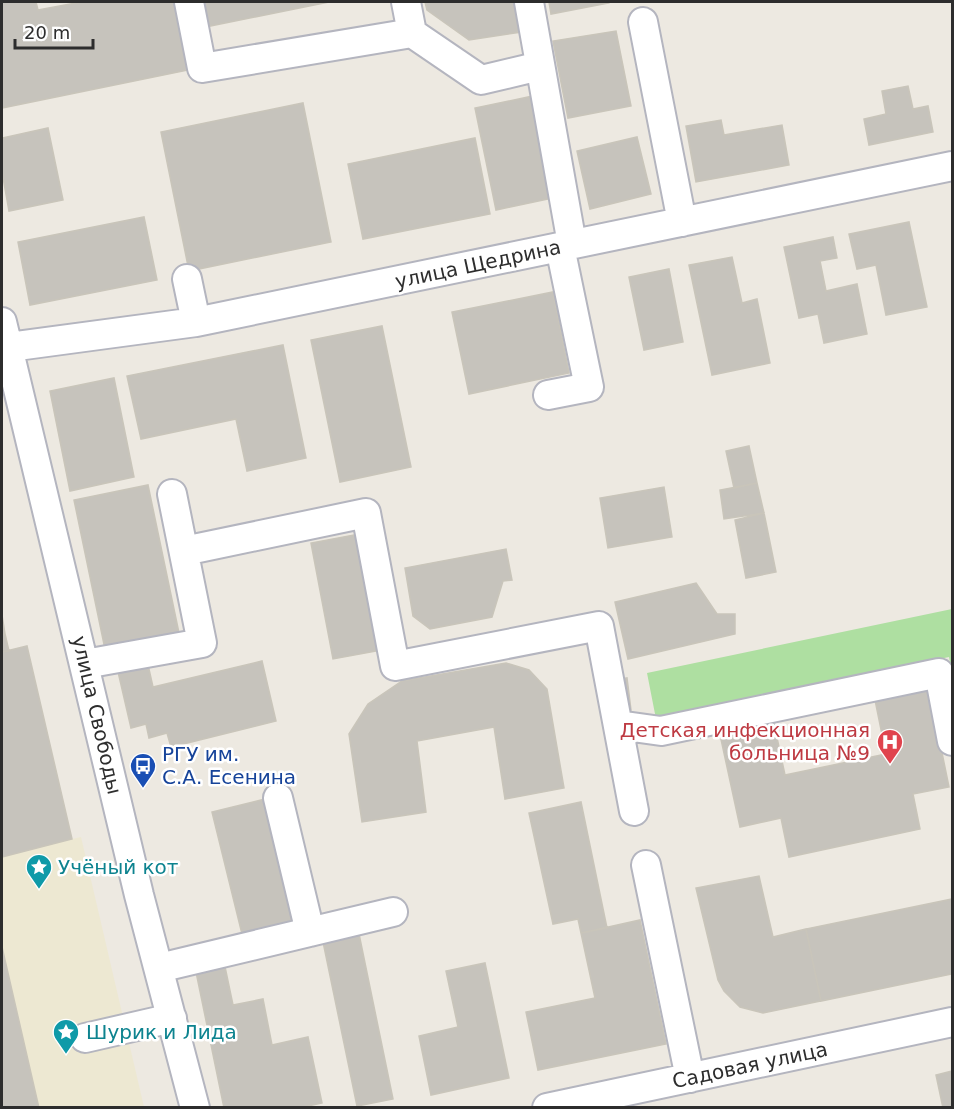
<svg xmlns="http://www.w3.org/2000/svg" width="954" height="1109" viewBox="0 0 954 1109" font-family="'DejaVu Sans',sans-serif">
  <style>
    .education { fill: #ede8d2 }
    .grass { fill: #aedfa1 }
    .building { fill: #c6c3bc; stroke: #c9c5ba; stroke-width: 1.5 }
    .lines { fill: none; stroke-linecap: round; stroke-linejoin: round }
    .minor-casing { stroke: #b4b5bf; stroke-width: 32 }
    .minor { stroke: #fff; stroke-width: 28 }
    .labels { text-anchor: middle; stroke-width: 5; stroke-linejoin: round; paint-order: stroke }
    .street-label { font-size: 20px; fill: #2d2d2d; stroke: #fff }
    .health-label { font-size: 20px; fill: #be3a42; stroke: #fff; text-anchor: end }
    .transit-label { font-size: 20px; fill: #164399; stroke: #fff; text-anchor: start }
    .culture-label { font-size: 20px; fill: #0d838f; stroke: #fff; text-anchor: start }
  </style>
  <rect width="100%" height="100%" fill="#ede9e1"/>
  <path class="education" d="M2,615L9,650L27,646L72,839L81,837L144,1107H2Z"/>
  <path class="grass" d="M952,609V673L949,657L656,719L647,673Z"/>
  <path class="building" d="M2,2H36L38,10L81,2H329L186,31L193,69L2,108Z
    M425,2H523L528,31L469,40L427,10Z
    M549,2H609V3L551,14Z
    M616,31L631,106L568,118L553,41Z
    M908,86L913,109L928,106L933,132L869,145L864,119L886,114L882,91Z
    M533,96L553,198L496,210L475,108Z
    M303,103L331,242L189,271L161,132Z
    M721,120L724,135L782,125L789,165L696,182L686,126Z
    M48,128L63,200L9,211L2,172V138Z
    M637,137L651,194L590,209L577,151Z
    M475,138L490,214L363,239L348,164Z
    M144,217L157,280L30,305L18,242Z
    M909,222L927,307L886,315L876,265L857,269L849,234Z
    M833,237L837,258L820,261L826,291L857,284L867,334L824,343L818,314L799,318L784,247Z
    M732,257L742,303L757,299L770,363L712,375L689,265Z
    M669,269L683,342L644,350L629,277Z
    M553,292L569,373L469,394L452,312Z
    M382,326L411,467L340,482L311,340Z
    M283,345L306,458L247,471L236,419L141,439L127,376Z
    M114,378L134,477L70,491L50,391Z
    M749,446L757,483L734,488L726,451Z
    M757,483L764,513L724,519L720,490Z
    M148,485L179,633L105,649L74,500Z
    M664,487L672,537L608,548L600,498Z
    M764,513L776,572L746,578L735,520Z
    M359,534L382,650L333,659L311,543Z
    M506,549L512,580L503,581L492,617L430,629L413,616L405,568Z
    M696,583L717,614H735V634L628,659L615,602Z
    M2,615L5,634L2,635Z
    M5,634L9,651L2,652V635Z
    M27,646L72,839L2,857V652Z
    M146,656L153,687L262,661L276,721L171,747L167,733L149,738L146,724L131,728L116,663Z
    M506,663L529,670L547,689L564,788L505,799L494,727L417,741L426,812L362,822L349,734L368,704L402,681Z
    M627,678L631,710L615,712L610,681Z
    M928,684L949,787L913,794L920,829L789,857L781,818L740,827L719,730L773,719L785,775L886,754L874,695Z
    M269,798L301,929L244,942L212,812Z
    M581,802L607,928L581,933L578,919L553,924L529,813Z
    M759,876L773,937L806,929L821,1001L763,1013L740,1007L724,991L718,980L696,888Z
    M952,899V974L821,1001L806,929Z
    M640,920L666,1044L538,1070L526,1012L595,998L581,933Z
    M358,929L393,1099L357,1106L322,937Z
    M2,947L39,1108H2Z
    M224,962L233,1005L263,999L272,1045L308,1037L322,1103L299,1108H224L195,967Z
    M485,963L509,1078L431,1095L419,1036L458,1027L446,971Z
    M952,1071V1108H943L936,1075Z"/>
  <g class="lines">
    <g class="minor-casing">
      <path id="minor" d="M189,2L202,68L412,33
        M406,2L412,33L481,80L540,66
        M529,2L572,244
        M643,22L682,222
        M187,279L196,322
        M2,322L139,895L195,1108
        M2,348L196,322L952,166
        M548,395L589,387L560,247
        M184,551L366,513L395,666L599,626L634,811
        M85,664L202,643L172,494
        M618,725L661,731L939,673L952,741
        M278,798L310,932
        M646,865L690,1078
        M159,968L393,912
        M85,1038L172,1018
        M547,1108L952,1022"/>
    </g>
    <use href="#minor" class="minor"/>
  </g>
  <defs>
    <g id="hospital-pin" transform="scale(1.35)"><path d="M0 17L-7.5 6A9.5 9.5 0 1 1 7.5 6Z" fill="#e0444e" stroke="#fff"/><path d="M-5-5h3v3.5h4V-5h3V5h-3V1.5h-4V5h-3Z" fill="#fff"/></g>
    <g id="bus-pin" transform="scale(1.35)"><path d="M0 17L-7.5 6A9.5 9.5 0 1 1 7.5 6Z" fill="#1a4fb4" stroke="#fff"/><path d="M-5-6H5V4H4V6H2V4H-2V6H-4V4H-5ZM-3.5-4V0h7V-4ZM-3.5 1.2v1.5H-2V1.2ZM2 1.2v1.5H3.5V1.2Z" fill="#fff"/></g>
    <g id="sight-pin" transform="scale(1.35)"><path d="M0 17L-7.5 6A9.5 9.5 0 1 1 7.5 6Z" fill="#0f9aa8" stroke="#fff"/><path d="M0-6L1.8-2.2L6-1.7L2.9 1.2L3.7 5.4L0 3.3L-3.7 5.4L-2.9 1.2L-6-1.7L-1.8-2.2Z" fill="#fff"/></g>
  </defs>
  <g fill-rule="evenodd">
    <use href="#hospital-pin" x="890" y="742"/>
    <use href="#bus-pin" x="143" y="766"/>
    <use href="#sight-pin" x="39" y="867"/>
    <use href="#sight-pin" x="66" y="1032"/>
  </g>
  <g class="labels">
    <g class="street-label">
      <text transform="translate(478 264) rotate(-12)" y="7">улица Щедрина</text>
      <text transform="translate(97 715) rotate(77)" y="7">улица Свободы</text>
      <text transform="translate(750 1065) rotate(-12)" y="7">Садовая улица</text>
    </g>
    <g class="health-label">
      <text x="870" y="737">Детская инфекционная<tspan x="870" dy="23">больница №9</tspan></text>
    </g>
    <g class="transit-label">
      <text x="162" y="761">РГУ им.<tspan x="162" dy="23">С.А. Есенина</tspan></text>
    </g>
    <g class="culture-label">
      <text x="58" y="874">Учëный кот</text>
      <text x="86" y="1039">Шурик и Лида</text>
    </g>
  </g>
  <rect width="954" height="1109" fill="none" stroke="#2d2d2d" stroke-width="6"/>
  <path d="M15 39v9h78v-9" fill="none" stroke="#2d2d2d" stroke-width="3"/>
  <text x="24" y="39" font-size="18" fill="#2d2d2d" stroke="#ffffff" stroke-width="4.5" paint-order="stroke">20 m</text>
</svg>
